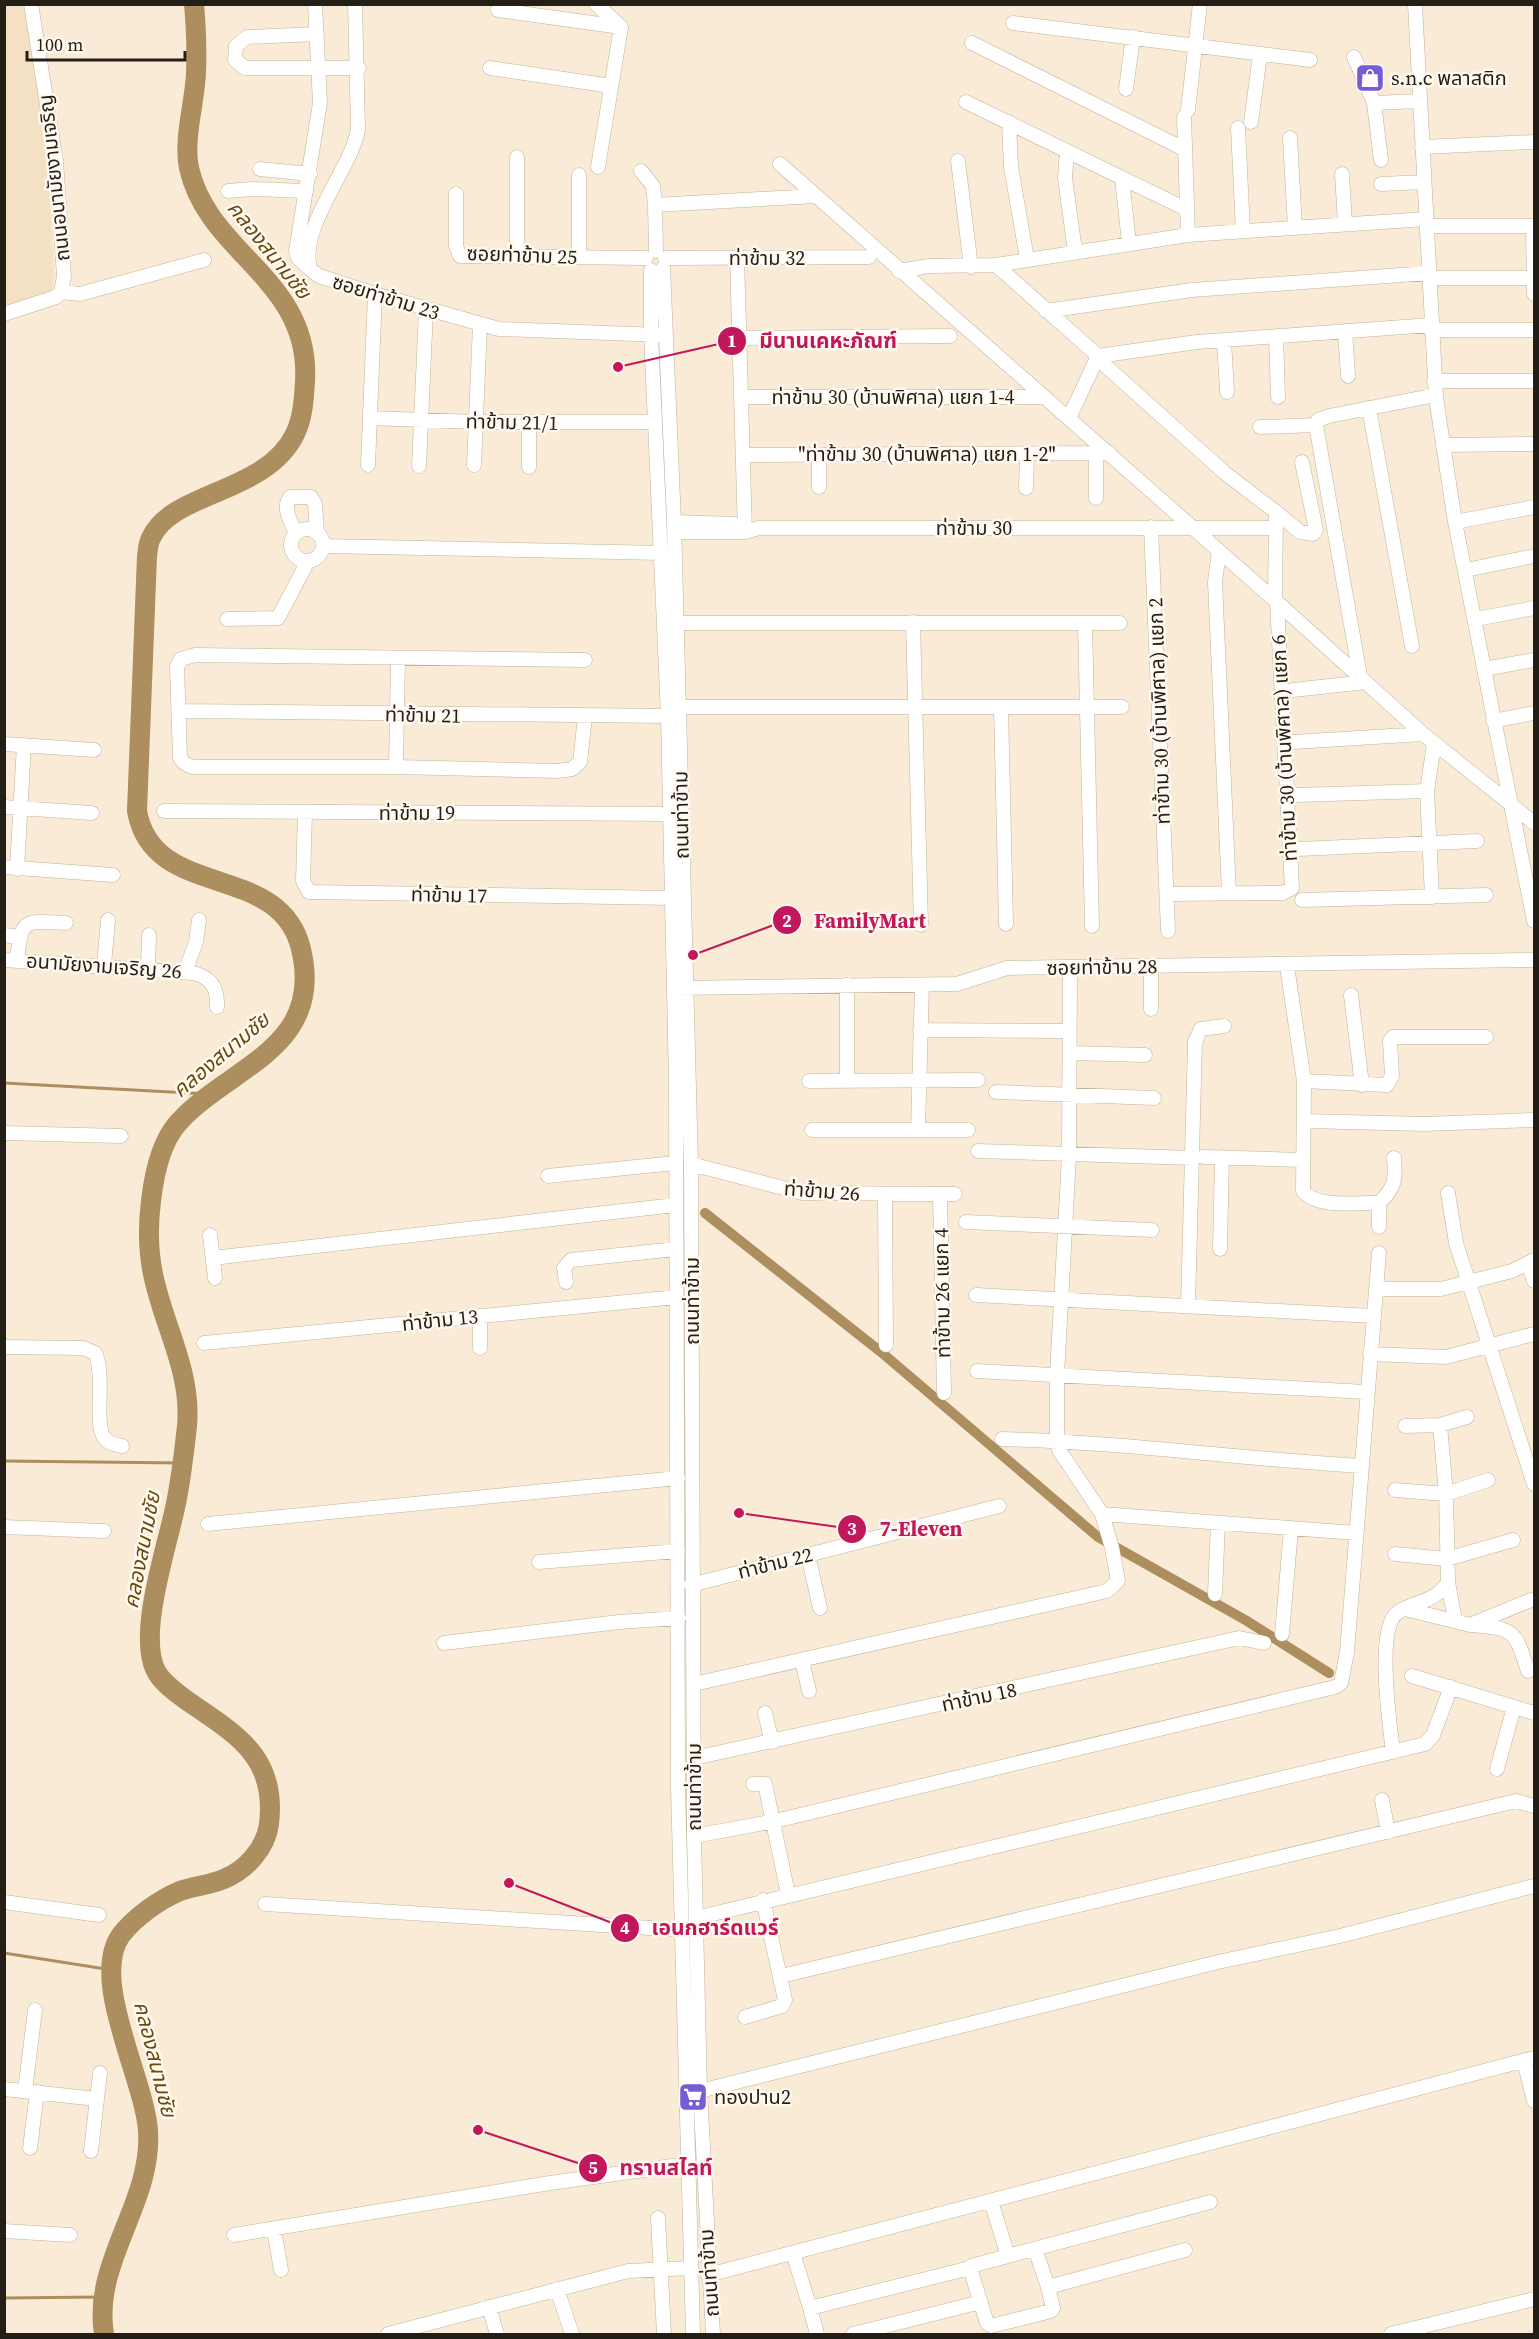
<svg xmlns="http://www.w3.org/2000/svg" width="1539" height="2339" viewBox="0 0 1539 2339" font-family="'Source Serif 4','Noto Sans Thai',serif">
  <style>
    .built { fill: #f4e1c4 }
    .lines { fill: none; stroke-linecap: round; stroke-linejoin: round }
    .stream { stroke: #ac8e5f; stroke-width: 3 }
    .canal { stroke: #ac8e5f; stroke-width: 10 }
    .river { stroke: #ac8e5f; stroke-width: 20 }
    .minor-casing { stroke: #c0b29d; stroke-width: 15 }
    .minor { stroke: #fff; stroke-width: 14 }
    .labels { text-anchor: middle; stroke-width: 5; stroke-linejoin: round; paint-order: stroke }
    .poi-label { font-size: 20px; fill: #231e16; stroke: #fff9f0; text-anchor: start }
    .street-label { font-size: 20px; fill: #231e16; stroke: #fff9f0 }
    .water-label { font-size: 21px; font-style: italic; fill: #694a0e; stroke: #fff9f0 }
    .leader { fill: none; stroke: #c2185b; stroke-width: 2 }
    .callout-dot { fill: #c2185b; stroke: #fff9f0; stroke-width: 2 }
    .mark-label { font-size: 18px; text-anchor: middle; font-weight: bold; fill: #fff }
    .callout-label { font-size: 21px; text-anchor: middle; font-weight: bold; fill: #c2185b; stroke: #fff9f0; stroke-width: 5; stroke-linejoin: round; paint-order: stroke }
  </style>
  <rect width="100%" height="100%" fill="#f9ebd5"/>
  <path class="built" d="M5,5H23L46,133L54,275L52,292L5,308Z"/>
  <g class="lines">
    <path class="stream" d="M4,1083L208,1094
      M4,1461L182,1463
      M4,1953L112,1970
      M4,2298L101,2297"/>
    <path class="canal" d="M705,1213L881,1352L1098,1537L1247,1621L1329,1673"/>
    <path class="river" d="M104,2334C92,2262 153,2202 148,2131C145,2080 89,1979 121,1935C135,1917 159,1900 180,1891C194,1886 210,1885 224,1879C246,1870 266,1848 269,1824C277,1757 237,1735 189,1702C178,1694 162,1683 156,1671C137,1635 167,1547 175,1508C181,1481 184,1453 187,1426C192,1371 163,1325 153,1274C148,1250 148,1225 151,1201C154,1175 160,1143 178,1123C229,1066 325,1049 301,949C280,860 153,902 137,811L147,556C148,550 148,543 151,538C172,491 266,494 295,434C303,418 304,398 305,381C311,279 208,254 189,168C183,140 195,101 196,73C197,50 196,27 194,4"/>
    <g class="minor-casing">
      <path id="minor" d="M355,4L358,130C350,171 299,226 310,269L319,276L375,294L499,329L660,335
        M596,4L621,27
        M1415,4L1436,398L1455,522L1534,921
        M498,10L621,27
        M1013,23L1310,60
        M317,34L247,37L236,46L235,60L245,68H359
        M972,43L1184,149
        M1354,57L1374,103L1381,160
        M490,68L611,86
        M1126,89L1133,37
        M966,102L1186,209
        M1374,103L1420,101
        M1188,110L1200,4
        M1184,117L1188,235
        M1009,122L1011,167L1027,259
        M1251,122L1260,55
        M1238,128L1243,231
        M1290,138L1295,227
        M1422,147L1534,142
        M1067,151L1065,178L1075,251
        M958,161L971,267
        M780,164L1277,602L1423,734L1534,823
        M598,167L621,27
        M260,169L310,174
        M641,171L653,186L655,205
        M1342,174L1345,224
        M579,175V257
        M1122,178L1129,243
        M1381,184L1424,182
        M228,191L252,189L306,191
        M456,194V246L460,256L646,258
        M1427,226H1534
        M1533,226L1534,294
        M656,251L655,205L815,196
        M517,257V157
        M665,258L869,257
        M737,258L745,532
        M996,265L1098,356L1197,342L1431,325
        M309,268L298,258L296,251L320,103L315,4
        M663,268L674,522L691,1164L694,1836L700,2091L713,2334
        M651,270V333L668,716L676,1082L678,1788L693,2334
        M899,271L929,266L996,265L1188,235L1426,219
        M1429,278H1534
        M61,292L80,294L204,260
        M1046,311L1192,290L1429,273
        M4,314L56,297L61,292L64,276L56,161L31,4
        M1431,330H1534
        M1345,331L1348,376
        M1276,336L1278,397
        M741,338L950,336
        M1224,340L1227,392
        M1098,359L1225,473L1276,512L1275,600
        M1434,381H1534
        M743,397H1042
        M1369,408L1412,646
        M370,418L476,422H654
        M1069,418L1098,356
        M529,423V467
        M1260,427L1316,425
        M1443,445L1534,444
        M744,455L1109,453
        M819,455V487
        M368,465L375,294
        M474,465L480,325
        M419,466L426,310
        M1026,488L1027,454
        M1096,498V453
        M1276,512L1300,532L1313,534L1316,530L1302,462
        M674,522L734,524
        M1455,522L1534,507
        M1151,527L1168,931
        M291 545a16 16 0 1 1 32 0a16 16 0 1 1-32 0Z
        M674,532H745L759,528H1276
        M296,533C291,522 282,509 290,497H311L315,504L317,532
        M323,546L662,553
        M1219,551L1215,582L1229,893
        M1466,570L1534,556
        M227,619L278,618L308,561
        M1476,619L1534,608
        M913,622L921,925
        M677,623H1120
        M1085,623L1092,926
        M585,660L195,655L181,659L177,667L180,758L184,763L192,767H396L558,771L572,769L580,762L585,717
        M1484,669L1534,660
        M1360,676L1316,425L1318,420L1329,416L1436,395
        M1293,690L1366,682
        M679,707H1122
        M1001,707L1006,924
        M179,711L668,716
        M1493,721L1534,713
        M1293,742L1423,734
        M4,744L94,750
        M396,767L398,659
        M1297,795L1427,791
        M4,807L92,813
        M164,811L669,814
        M305,813L303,881L309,892L671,898
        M1299,849L1477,841
        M4,867L113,875
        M17,869L24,745
        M1167,894L1283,893L1292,888L1277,602
        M1432,897L1427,791L1434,744
        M1302,900L1486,895
        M4,935L19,937
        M4,960L193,973C211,977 218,988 217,1007
        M17,960C21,917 25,921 66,923
        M104,965L108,920
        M1287,966L1304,1081L1303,1191C1317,1209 1358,1202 1379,1203
        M1151,967V1009
        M148,968L149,935
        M185,972L196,942L199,920
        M847,985V1080
        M678,988L957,984L1007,968L1534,960
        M1351,995L1362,1085
        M920,1030L1070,1031
        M1070,1053L1145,1055
        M809,1081L978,1080
        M1304,1081L1387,1085L1392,1076L1390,1041L1393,1037H1486
        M996,1092L1154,1098
        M1305,1121L1424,1124L1534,1120
        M812,1130H968
        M918,1130L922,985
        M4,1133L121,1136
        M978,1151L1194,1158
        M1203,1157L1303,1160
        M691,1164L802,1193L955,1194
        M548,1176L675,1163
        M1448,1193L1456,1243L1534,1484
        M940,1194L944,1393
        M885,1195L886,1345
        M966,1222L1152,1230
        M1379,1227V1203C1395,1188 1396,1179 1394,1158
        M210,1235L215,1278
        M1220,1249L1222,1157
        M213,1258L675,1205
        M1528,1263L1534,1281
        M566,1282L564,1268L571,1260L676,1249
        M1377,1289H1441L1512,1271L1534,1260
        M976,1295L1373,1316
        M1188,1306L1195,1042L1201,1029L1224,1026
        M480,1316V1348
        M204,1343L677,1297
        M4,1347L83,1348L95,1353C106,1375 93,1425 105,1439C110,1444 116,1445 122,1446
        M1370,1354L1446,1357L1534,1334
        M977,1371L1366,1392
        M1440,1425L1446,1494L1448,1582L1455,1621
        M1405,1426L1440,1425L1467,1417
        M1002,1439C1122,1442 1242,1459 1361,1466
        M1395,1490L1446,1494L1488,1480
        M1102,1514L1356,1533
        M208,1524L678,1478
        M4,1527L104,1531
        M1395,1554L1447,1559L1513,1540
        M808,1555L820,1608
        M539,1562L678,1551
        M691,1585L999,1506
        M1215,1594L1218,1523
        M1405,1609L1470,1625L1531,1600
        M1472,1625C1515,1629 1515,1630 1528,1671
        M1282,1634L1291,1529
        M444,1643L619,1622L679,1618
        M802,1660L809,1691
        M1412,1676L1534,1713
        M694,1684L1107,1591L1118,1581L1112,1548L1102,1514L1059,1450L1057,1440V1375L1069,1156L1070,967
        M765,1713L772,1742
        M1393,1752C1390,1725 1375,1628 1398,1612C1415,1601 1436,1602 1448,1582
        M694,1758L1239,1638L1264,1643
        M1497,1769L1514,1707
        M753,1784H765L788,1894
        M1382,1800L1388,1832
        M694,1836L775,1821L1335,1687L1341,1683L1347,1652L1379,1253
        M4,1902L99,1915
        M265,1904L683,1930
        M696,1918L1425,1744L1433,1735L1451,1687
        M781,1976L1516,1801L1534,1806
        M745,2017L782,2006L785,2000L763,1900
        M1524,2061L1534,2101
        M4,2089L97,2099L91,2151
        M25,2091L35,2010
        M700,2091L1218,1962L1340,1936L1534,1886
        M97,2099L100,2073
        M30,2148L37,2092
        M991,2201L1008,2256L1210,2202
        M658,2218L664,2334
        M274,2229L281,2270
        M4,2231L70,2235
        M234,2235L550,2183L687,2164
        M1035,2249L1048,2287L1185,2250
        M793,2253L810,2308L970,2268L971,2266L1008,2256
        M970,2268L987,2323L991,2326L1051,2311L1053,2308L1048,2287
        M708,2275L1534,2058
        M557,2289L572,2334
        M489,2307L497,2334
        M810,2308L817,2334
        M388,2334L628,2271L691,2268
        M853,2334L981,2302
        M1391,2334L1534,2299"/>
    </g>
    <use href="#minor" class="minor"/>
  </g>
  <defs>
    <g id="shop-square" transform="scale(1.5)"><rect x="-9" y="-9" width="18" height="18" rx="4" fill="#755dd8" stroke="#fff9f0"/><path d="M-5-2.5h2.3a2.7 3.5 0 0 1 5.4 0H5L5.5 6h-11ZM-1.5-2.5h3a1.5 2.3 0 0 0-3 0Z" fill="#fff"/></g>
    <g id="supermarket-square" transform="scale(1.5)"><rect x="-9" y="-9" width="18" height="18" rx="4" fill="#755dd8" stroke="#fff9f0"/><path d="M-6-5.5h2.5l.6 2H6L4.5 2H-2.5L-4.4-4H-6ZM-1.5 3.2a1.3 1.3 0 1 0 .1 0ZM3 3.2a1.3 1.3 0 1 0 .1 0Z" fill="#fff"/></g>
  </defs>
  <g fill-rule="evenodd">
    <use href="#shop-square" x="1370" y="78"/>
    <use href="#supermarket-square" x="693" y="2097"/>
  </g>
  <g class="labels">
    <g class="poi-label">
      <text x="1391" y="85">s.n.c พลาสติก</text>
      <text x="714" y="2104">ทองปาน2</text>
    </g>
    <g class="street-label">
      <text transform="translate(54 178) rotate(-96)" y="7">ถนนอนามัยงามเจริญ</text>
      <text transform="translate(522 255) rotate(2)" y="7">ซอยท่าข้าม 25</text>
      <text x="767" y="265">ท่าข้าม 32</text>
      <text transform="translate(386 297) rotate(17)" y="7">ซอยท่าข้าม 23</text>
      <text x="893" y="404">ท่าข้าม 30 (บ้านพิศาล) แยก 1-4</text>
      <text transform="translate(512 422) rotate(1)" y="7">ท่าข้าม 21/1</text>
      <text x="927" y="461">"ท่าข้าม 30 (บ้านพิศาล) แยก 1-2"</text>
      <text x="974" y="535">ท่าข้าม 30</text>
      <text transform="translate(1159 711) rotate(-92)" y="7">ท่าข้าม 30 (บ้านพิศาล) แยก 2</text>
      <text transform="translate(423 715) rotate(1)" y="7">ท่าข้าม 21</text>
      <text transform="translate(1284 748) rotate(-93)" y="7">ท่าข้าม 30 (บ้านพิศาล) แยก 6</text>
      <text x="417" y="820">ท่าข้าม 19</text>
      <text transform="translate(681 815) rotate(-91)" y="7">ถนนท่าข้าม</text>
      <text transform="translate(449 895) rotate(1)" y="7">ท่าข้าม 17</text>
      <text transform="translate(104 966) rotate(4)" y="7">อนามัยงามเจริญ 26</text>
      <text transform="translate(1102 967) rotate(-1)" y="7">ซอยท่าข้าม 28</text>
      <text transform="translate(822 1191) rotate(4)" y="7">ท่าข้าม 26</text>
      <text transform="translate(942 1293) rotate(-91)" y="7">ท่าข้าม 26 แยก 4</text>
      <text transform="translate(692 1301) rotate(-90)" y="7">ถนนท่าข้าม</text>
      <text transform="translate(440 1320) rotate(-6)" y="7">ท่าข้าม 13</text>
      <text transform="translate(775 1563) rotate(-14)" y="7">ท่าข้าม 22</text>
      <text transform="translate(979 1697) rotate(-12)" y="7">ท่าข้าม 18</text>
      <text transform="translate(694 1787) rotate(-90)" y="7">ถนนท่าข้าม</text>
      <text transform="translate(709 2273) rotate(-94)" y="7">ถนนท่าข้าม</text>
    </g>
    <g class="water-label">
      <text transform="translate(269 250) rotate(51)" y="7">คลองสนามชัย</text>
      <text transform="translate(221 1055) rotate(-40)" y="7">คลองสนามชัย</text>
      <text transform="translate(142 1550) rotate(-79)" y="7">คลองสนามชัย</text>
      <text transform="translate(155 2059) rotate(76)" y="7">คลองสนามชัย</text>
    </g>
  </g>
  <path class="leader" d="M618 367L732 341M693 955L787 920M739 1513L852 1529M509 1883L625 1928M478 2130L593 2168"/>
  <g class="callout-dot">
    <circle cx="618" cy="367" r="6"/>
    <circle cx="693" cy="955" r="6"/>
    <circle cx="739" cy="1513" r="6"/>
    <circle cx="509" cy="1883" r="6"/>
    <circle cx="478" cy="2130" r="6"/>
    <circle cx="732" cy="341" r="15"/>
    <circle cx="787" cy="920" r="15"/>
    <circle cx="852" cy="1529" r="15"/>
    <circle cx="625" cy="1928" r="15"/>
    <circle cx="593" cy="2168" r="15"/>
  </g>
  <g class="mark-label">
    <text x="732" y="347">1</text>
    <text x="787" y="927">2</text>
    <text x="852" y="1535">3</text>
    <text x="625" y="1934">4</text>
    <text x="593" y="2174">5</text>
  </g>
  <g class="callout-label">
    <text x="828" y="348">มีนานเคหะภัณฑ์</text>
    <text x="870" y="928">FamilyMart</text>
    <text x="921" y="1536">7-Eleven</text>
    <text x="715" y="1935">เอนกฮาร์ดแวร์</text>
    <text x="666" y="2175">ทรานสไลท์</text>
  </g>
  <rect width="1539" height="2339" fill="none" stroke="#231e16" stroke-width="12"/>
  <path d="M27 51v9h158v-9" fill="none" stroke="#231e16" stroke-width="3"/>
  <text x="36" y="51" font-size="18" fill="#231e16" stroke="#fff9f0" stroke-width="4.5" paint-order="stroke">100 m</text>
</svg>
